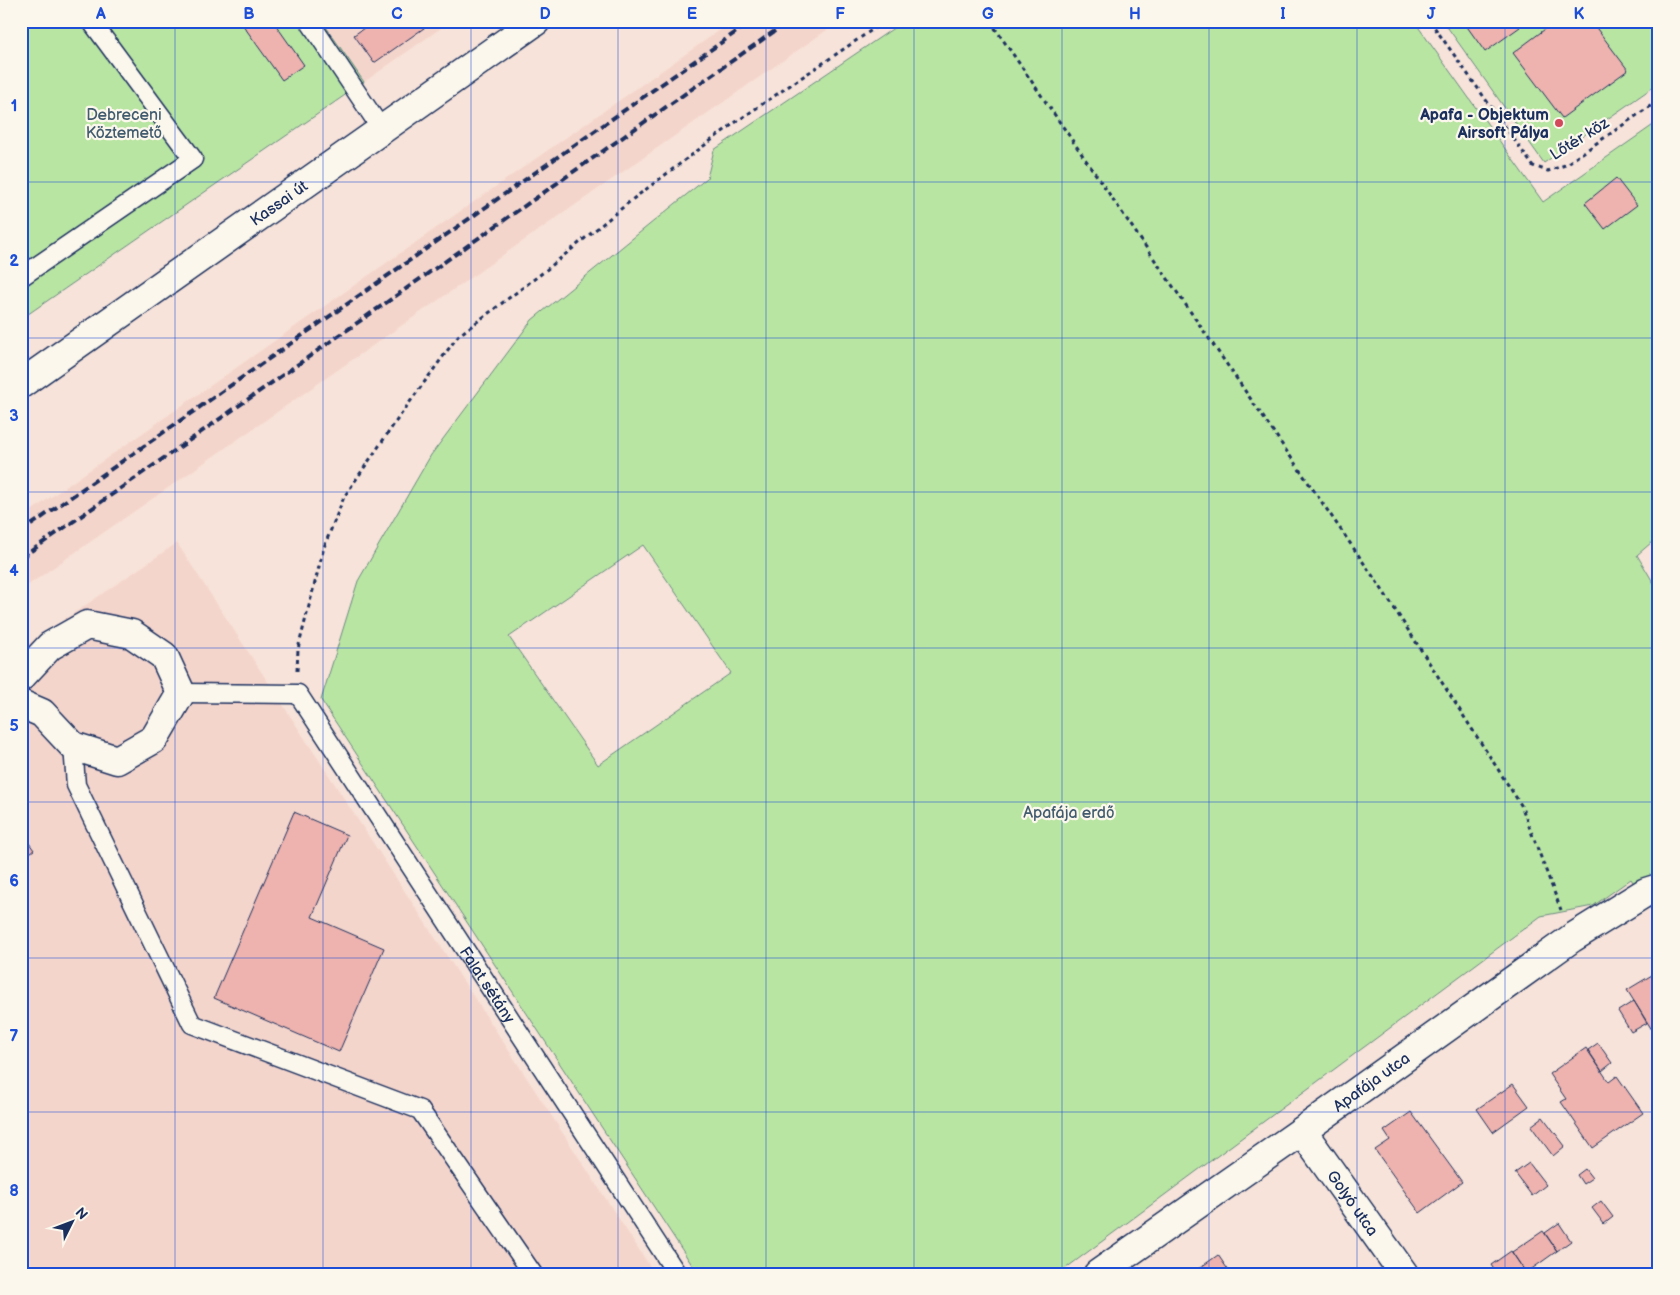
<svg xmlns="http://www.w3.org/2000/svg" width="1680" height="1295" viewBox="0 0 1680 1295" font-family="'Balsamiq Sans',sans-serif">
  <style>
    .built { fill: #f4d5cc }
    .green { fill: #b9e5a3; stroke: #6a8a80; fill-rule: evenodd }
    .building { fill: #eeb3ae; stroke: #1b2f5e }
    .lines { fill: none; stroke-linecap: round; stroke-linejoin: round }
    .lane-casing { stroke: #1b2f5e; stroke-width: 21 }
    .street-casing { stroke: #1b2f5e; stroke-width: 31 }
    .primary-casing { stroke: #1b2f5e; stroke-width: 31 }
    .path { stroke: #1b2f5e; stroke-width: 3; stroke-dasharray: 4 4; stroke-linecap: butt }
    .lane { stroke: #fbf7ec; stroke-width: 18 }
    .street { stroke: #fbf7ec; stroke-width: 28 }
    .primary { stroke: #fbf7ec; stroke-width: 28 }
    .rail { stroke: #1b2f5e; stroke-width: 4; stroke-dasharray: 8 4; stroke-linecap: butt }
    .grid { fill: none; stroke: #1d4ed8; stroke-width: 1; stroke-opacity: 0.55 }
    .poi-dot { fill: #d1495b; stroke: #fbf7ec; stroke-width: 2 }
    .labels { text-anchor: middle; stroke-width: 4.5; stroke-linejoin: round; paint-order: stroke }
    .park-label { font-size: 16px; fill: #425c6f; stroke: #fbf7ec }
    .poi-label { font-size: 16px; font-weight: bold; fill: #1b2f5e; stroke: #fbf7ec; text-anchor: end }
    .street-label { font-size: 16px; fill: #1b2f5e; stroke: #fbf7ec }
    .neatline { fill: none; stroke: #1d4ed8; stroke-width: 2 }
    .grid-label { font-size: 16px; text-anchor: middle; font-weight: bold; fill: #1d4ed8 }
  </style>
  <rect width="100%" height="100%" fill="#f7e3d9"/>
  <filter id="ink" filterUnits="userSpaceOnUse"><feTurbulence type="fractalNoise" baseFrequency=".02" numOctaves="2"/><feDisplacementMap in="SourceGraphic" scale="10" xChannelSelector="R" yChannelSelector="G"/><feConvolveMatrix kernelMatrix="1 2 1 2 8 2 1 2 1" color-interpolation-filters="sRGB"/></filter>
  <g filter="url(#ink)">
    <path class="built" d="M322,21H451L364,82Z
      M733,21H840L21,590V518Z
      M177,543L655,1274H21V649Z"/>
    <path class="green" d="M21,21H322L364,82L21,319Z
      M904,21H1414L1543,202L1659,121V536L1637,555L1659,592V921L1631,879L1593,906L1541,916L1058,1274H698L321,700L358,581L431,455L532,320L707,178L714,150ZM643,545L731,673L598,765L509,637Z
      M1443,21H1659V83L1544,163Z"/>
    <path class="building" d="M240,21H273L304,65L282,80Z
      M374,21H434L374,63L354,35Z
      M1463,21H1515L1520,27L1485,52Z
      M1556,21H1591L1628,70L1562,118L1513,53Z
      M1616,178L1637,205L1605,229L1585,203Z
      M294,812L347,835L312,917L384,948L339,1052L214,998Z
      M21,832L34,850L21,859Z
      M1659,964V1041L1627,990L1657,972L1654,967Z
      M1634,1001L1647,1023L1631,1032L1618,1011Z
      M1598,1043L1612,1063L1602,1071L1588,1050Z
      M1586,1048L1609,1082L1617,1076L1643,1113L1593,1148L1561,1102L1566,1099L1549,1074Z
      M1513,1084L1529,1106L1493,1132L1477,1109Z
      M1411,1112L1462,1182L1420,1213L1375,1150L1390,1140L1384,1131Z
      M1543,1117L1565,1146L1553,1156L1531,1126Z
      M1529,1163L1546,1185L1532,1196L1515,1173Z
      M1585,1169L1592,1178L1583,1184L1577,1175Z
      M1601,1201L1613,1217L1604,1224L1592,1208Z
      M1559,1223L1571,1241L1557,1251L1545,1233Z
      M1543,1231L1557,1251L1526,1273L1512,1252Z
      M1511,1251L1526,1273L1497,1274L1491,1265Z
      M1218,1255L1231,1274H1191Z"/>
    <g class="lines">
      <g class="lane-casing">
        <g id="lane">
          <path d="M309,21L382,130"/>
          <path d="M21,277L193,159L91,21"/>
          <path id="s1" d="M181,693L298,694L677,1274"/>
          <path d="M73,746L76,785L192,1024L420,1110L533,1274"/>
        </g>
      </g>
      <g class="street-casing">
        <g id="street">
          <path d="M21,677L50,646L87,625L132,634L164,656L181,693L154,739L117,760L73,746L42,713L21,704"/>
          <path id="s2" d="M1302,1131L1404,1274"/>
          <path id="s3" d="M1098,1274L1302,1131L1572,938L1646,892L1659,888"/>
        </g>
      </g>
      <g class="primary-casing">
        <g id="primary">
          <path id="s4" d="M21,384L536,21"/>
        </g>
      </g>
      <path class="path" d="M990,21L1381,588L1521,805L1561,910
        M1430,21L1533,166L1548,171L1565,165L1659,100
        M297,671L298,649L324,547L344,497L399,417L458,336L545,271L633,199L733,124L885,21"/>
      <use href="#lane" class="lane"/>
      <use href="#street" class="street"/>
      <use href="#primary" class="primary"/>
      <path class="rail" d="M21,532L752,21
        M21,558L789,21"/>
    </g>
  </g>
  <path class="grid" d="M175,21V1274M323,21V1274M471,21V1274M618,21V1274M766,21V1274M914,21V1274M1062,21V1274M1209,21V1274M1357,21V1274M1505,21V1274M21,182H1659M21,338H1659M21,492H1659M21,648H1659M21,802H1659M21,958H1659M21,1112H1659"/>
  <circle class="poi-dot" cx="1559" cy="123" r="5"/>
  <g class="labels">
    <g class="park-label">
      <text x="124" y="120">Debreceni<tspan x="124" dy="18">Köztemető</tspan></text>
      <text x="1069" y="818">Apafája erdő</text>
    </g>
    <g class="poi-label">
      <text x="1549" y="120">Apafa - Objektum<tspan x="1549" dy="18">Airsoft Pálya</tspan></text>
    </g>
    <g class="street-label">
      <text transform="translate(1579 138) rotate(-32)" y="6">Lőtér köz</text>
      <text dy="6" stroke="none"><textPath href="#s4" startOffset="315">Kassai út</textPath></text>
      <text dy="6" stroke="none"><textPath href="#s1" startOffset="464">Falat sétány</textPath></text>
      <text dy="6" stroke="none"><textPath href="#s3" startOffset="334">Apafája utca</textPath></text>
      <text dy="6" stroke="none"><textPath href="#s2" startOffset="88">Golyó utca</textPath></text>
    </g>
  </g>
  <rect width="1680" height="1295" fill="none" stroke="#fbf7ec" stroke-width="55"/>
  <g transform="translate(72 1222) rotate(48)" stroke="#fbf7ec" stroke-width="4" paint-order="stroke">
  <path d="M0-4L9 19L0 12L-9 19Z" fill="#1b2f5e"/>
  <text y="-8" font-size="14" font-weight="bold" text-anchor="middle" fill="#1b2f5e">N</text>
  </g>
  <rect x="28" y="28" width="1624" height="1240" class="neatline"/>
  <g class="grid-label">
    <text x="101" y="19">A</text>
    <text x="249" y="19">B</text>
    <text x="397" y="19">C</text>
    <text x="545" y="19">D</text>
    <text x="692" y="19">E</text>
    <text x="840" y="19">F</text>
    <text x="988" y="19">G</text>
    <text x="1135" y="19">H</text>
    <text x="1283" y="19">I</text>
    <text x="1431" y="19">J</text>
    <text x="1579" y="19">K</text>
    <text x="14" y="111">1</text>
    <text x="14" y="266">2</text>
    <text x="14" y="421">3</text>
    <text x="14" y="576">4</text>
    <text x="14" y="731">5</text>
    <text x="14" y="886">6</text>
    <text x="14" y="1041">7</text>
    <text x="14" y="1196">8</text>
  </g>
</svg>
